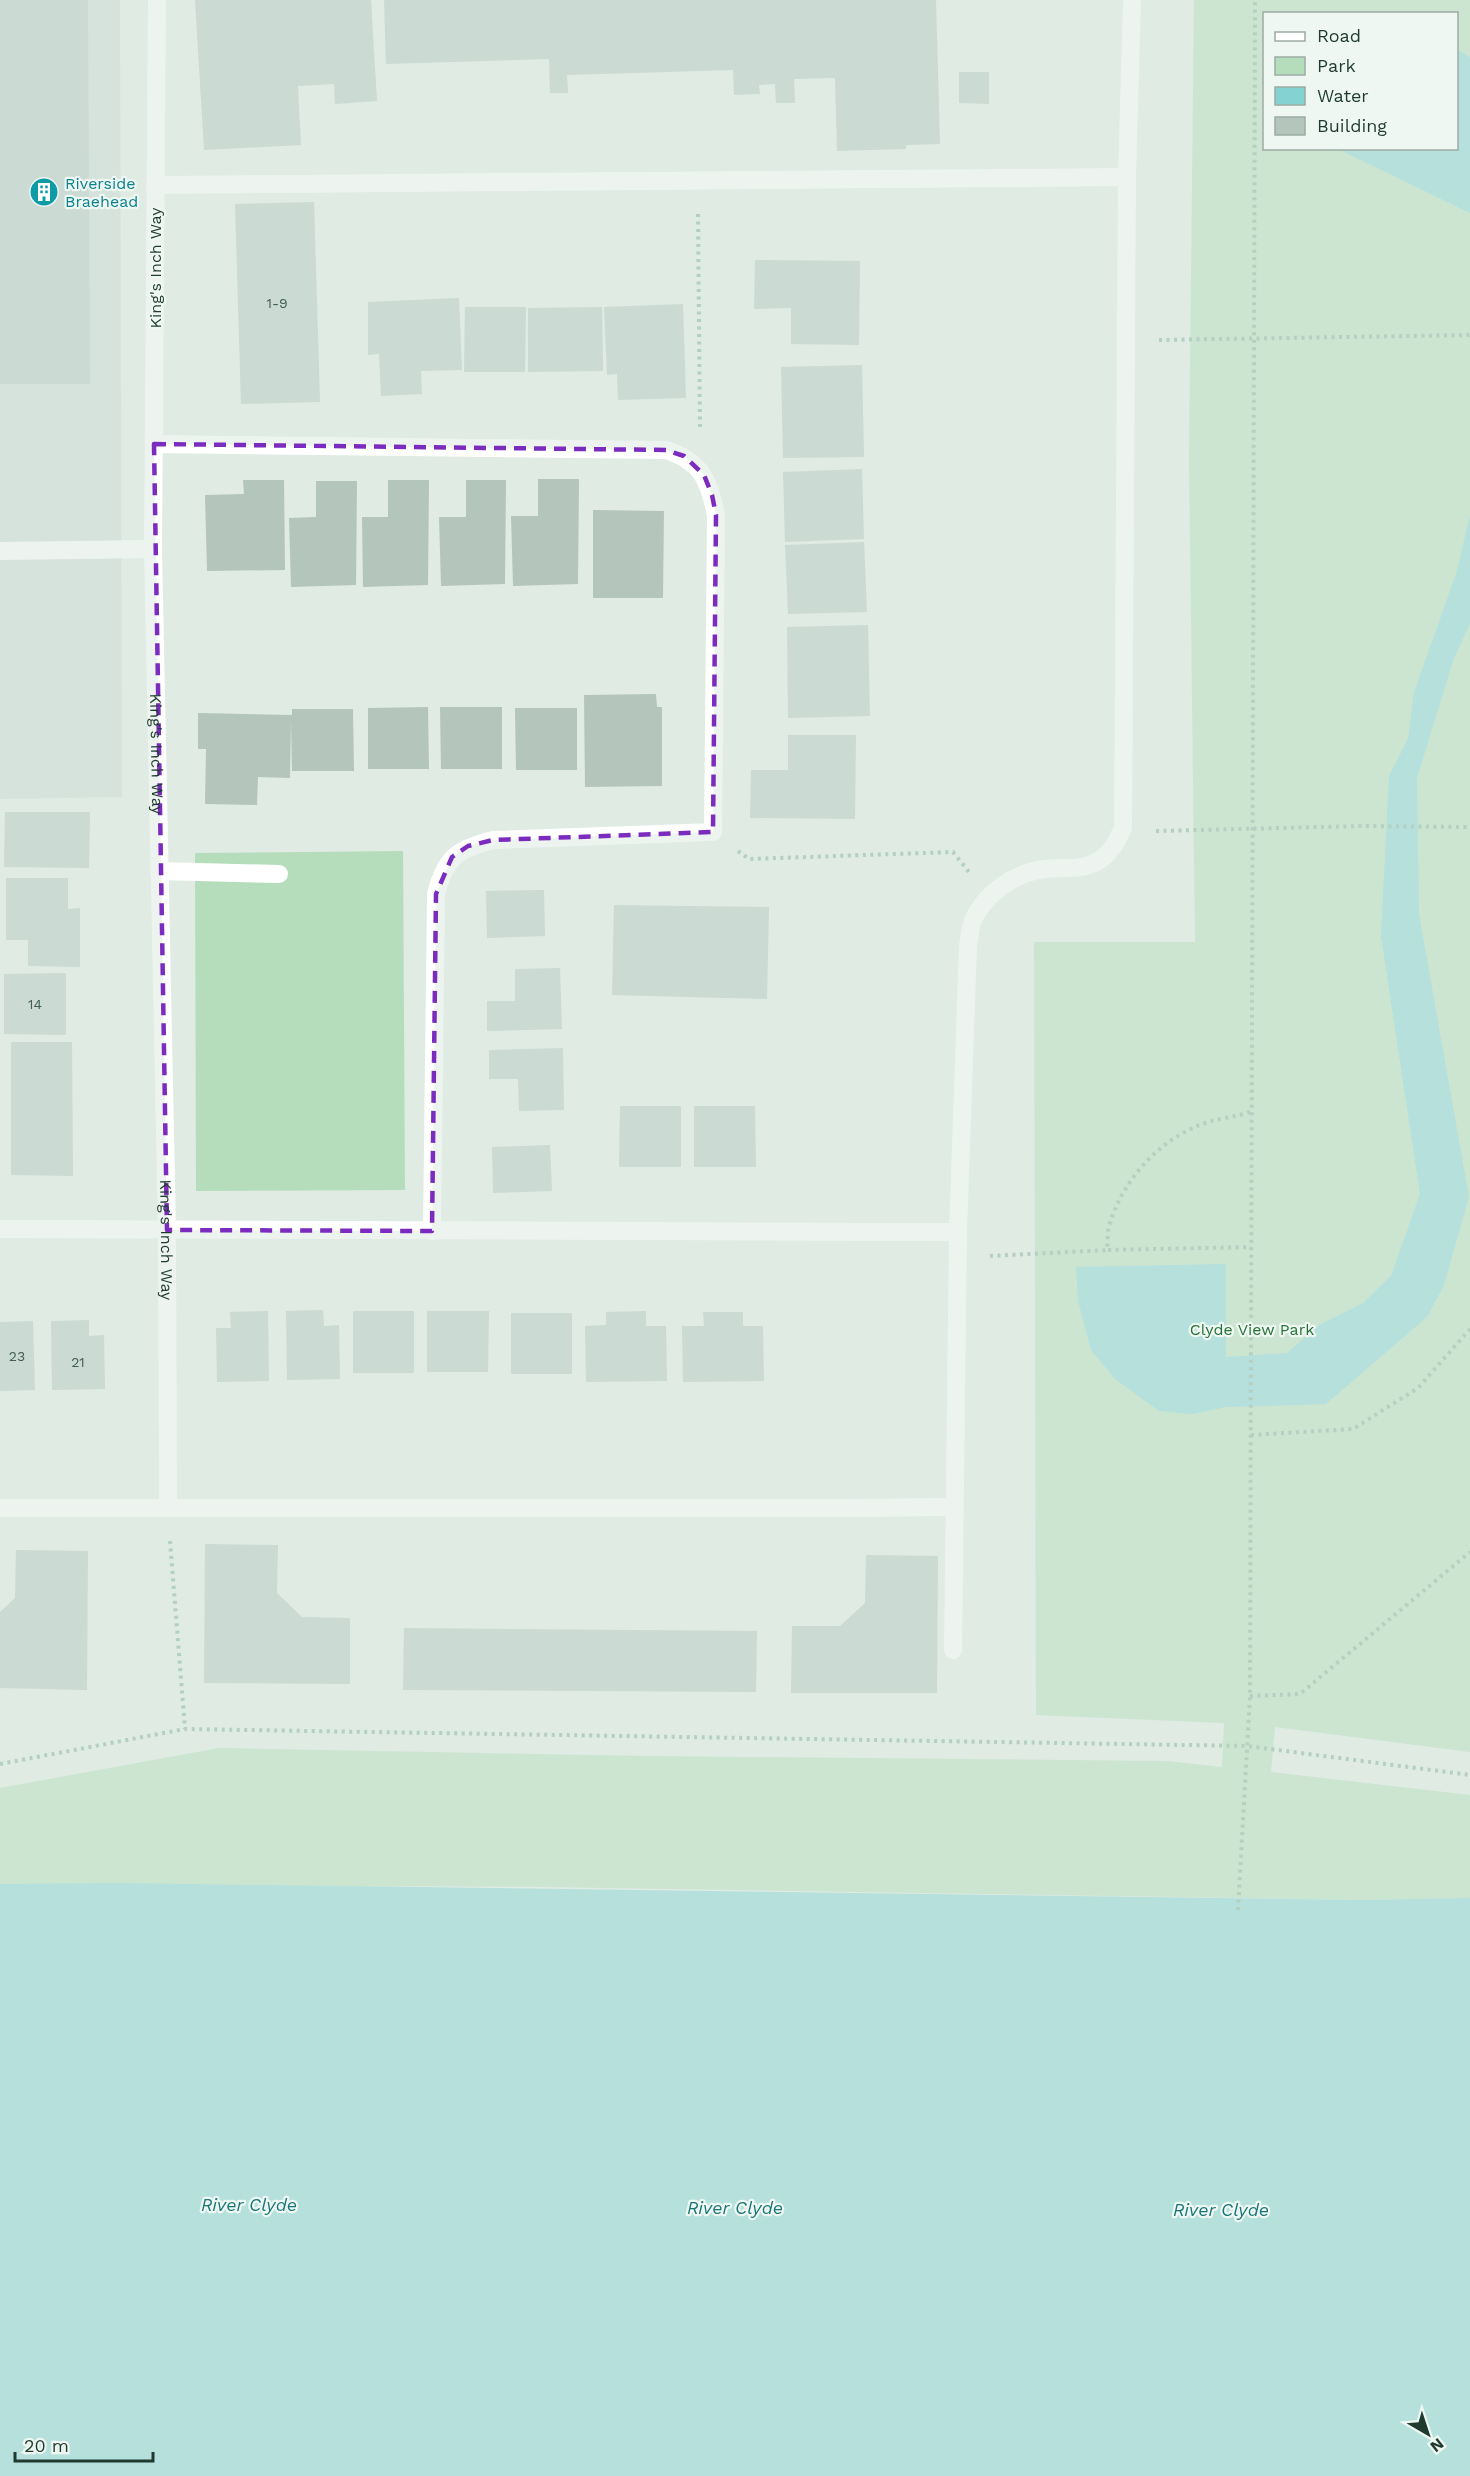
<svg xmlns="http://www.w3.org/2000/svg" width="1470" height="2476" viewBox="0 0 1470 2476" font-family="'Work Sans',sans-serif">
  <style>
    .built { fill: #cddad2 }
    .green { fill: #b6ddbb; fill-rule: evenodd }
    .water { fill: #84d2d2 }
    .building { fill: #b4c5bc }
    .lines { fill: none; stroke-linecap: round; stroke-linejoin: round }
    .path { stroke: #7eaf98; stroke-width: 4; stroke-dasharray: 3 4.5; stroke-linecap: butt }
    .lane { stroke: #fff; stroke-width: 18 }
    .street { stroke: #fff; stroke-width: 18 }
    .marked { fill: none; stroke: #7b2cbf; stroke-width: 4.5; stroke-dasharray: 12 8; stroke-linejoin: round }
    .labels { text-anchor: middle; stroke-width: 4.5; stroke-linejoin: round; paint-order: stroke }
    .number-label { font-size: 14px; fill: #445e52 }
    .culture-label { font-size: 16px; fill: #0d838f; stroke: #eff7f2; text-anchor: start }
    .street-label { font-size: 16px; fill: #1f3b2f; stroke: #eff7f2 }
    .park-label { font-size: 16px; fill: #28733a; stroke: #eff7f2 }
    .water-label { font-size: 18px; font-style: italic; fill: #187678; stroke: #eff7f2 }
  </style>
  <rect width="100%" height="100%" fill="#dfebe3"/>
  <path class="built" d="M0,0H120L122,797L0,799Z"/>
  <path class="green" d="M1194,0H1470V1752L1275,1727L1271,1772L1470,1795V1898L1360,1900L543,1887L0,1884V1788L219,1748L645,1756L1166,1761L1222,1767L1224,1723L1036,1715L1034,942H1195L1189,459ZM1264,14H1456V148H1264Z
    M403,851L405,1190L196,1191L195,853Z"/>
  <path class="water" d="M1457,50L1470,57V213L1338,149L1456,148Z
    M1470,515V624L1454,658L1417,778L1419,914L1469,1197L1444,1285L1427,1317L1326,1404L1227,1407L1192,1414L1159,1411L1115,1379L1091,1350L1078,1301L1076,1267L1226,1264V1357L1287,1353L1319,1325L1363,1303L1391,1276L1420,1194L1381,936L1389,776L1408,739L1414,692L1456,574Z
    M117,1883L1360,1900L1470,1898V2476H0V1884Z"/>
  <path class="building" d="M0,0H88L90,384H0Z
    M195,0H371L377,101L335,104L334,84L298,86L301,145L204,150Z
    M384,0H936L940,144L906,145V149L837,151L835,78L794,79L795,103H776L775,84L759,85L760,94L734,95L733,70L567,75L568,93H550L549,59L386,64Z
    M959,72H989V104L959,103Z
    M314,202L320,402L241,404L235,204Z
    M755,260L860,261L859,345L791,344V308L754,309Z
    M459,298L462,370L421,371L422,394L381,396L379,354L368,355V302Z
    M683,304L686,398L618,400L617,374L607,375L604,307Z
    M465,307H526L525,372H464Z
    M602,307L603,371L528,372V308Z
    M862,365L864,457L783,458L781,367Z
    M862,469L864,539L785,542L783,472Z
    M538,479H579L578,584L513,586L511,516H538Z
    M243,480H284L285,570L207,571L205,495L244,494Z
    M388,480H429L428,585L363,587L362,517H388Z
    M466,480H506L505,584L441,586L439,517H466Z
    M316,481H357L356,585L291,587L289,518L316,517Z
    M593,510L664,511L663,598H593Z
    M864,542L867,612L788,614L785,545Z
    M868,625L870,716L788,718L787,627Z
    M656,694L657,707H662V786L585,787L584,695Z
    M428,707L429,769H368V708Z
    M440,707H502V769H441Z
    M515,708H577V770H516Z
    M292,709H353L354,771H292L291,720L290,778L258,777L257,805L205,804L206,749H198V713L292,715Z
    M788,735H856L855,819L750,818L751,770H788Z
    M5,812H90L89,868L4,867Z
    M6,878H68V909L80,908V967L28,966V940H6Z
    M544,890L545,936L487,938L486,891Z
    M614,905L769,907L767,999L612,995Z
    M560,968L562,1029L487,1031V1001H515V969Z
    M66,973V1035L4,1034V974Z
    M11,1042H72L73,1176L11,1175Z
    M563,1048L564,1110L519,1111L518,1079H489V1050Z
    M620,1106H681V1167H619Z
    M694,1106H755L756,1167H694Z
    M550,1145L552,1191L493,1193L492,1147Z
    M323,1310L324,1326L339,1325L340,1379L287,1380L286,1311Z
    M268,1311L269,1381L217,1382L216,1328H231L230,1312Z
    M353,1311H414V1373H353Z
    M427,1311H489L488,1372H427Z
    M646,1311V1326H666L667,1381L586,1382L585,1326L606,1325V1312Z
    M703,1312H743V1326H763L764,1381L683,1382L682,1326H704Z
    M511,1313H572V1374H511Z
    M89,1320V1336L104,1335L105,1389L52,1390L51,1321Z
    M33,1321L35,1390L0,1391V1322Z
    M205,1544L278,1545L277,1593L302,1617L350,1618V1684L204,1683Z
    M16,1550L88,1551L87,1690L0,1688V1612L15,1598Z
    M866,1555L938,1556L937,1693H791L792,1626H840L865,1603Z
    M404,1628L757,1631L756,1692L403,1690Z"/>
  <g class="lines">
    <path class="path" d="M698,214L700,428
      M1159,340L1470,335
      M1156,831L1363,826L1470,827
      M738,851L749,859L953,852L969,872
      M1250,1112C1236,1117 1220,1118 1205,1123C1161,1138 1124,1178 1110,1223C1107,1231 1108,1241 1107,1250L1251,1247
      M990,1256L1108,1250
      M1251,1435L1353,1429L1418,1388L1470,1329
      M170,1541L185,1729
      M1250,1696L1300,1694L1470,1552
      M0,1764L185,1729L1247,1746L1470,1775
      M1238,1910L1250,1696L1255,0"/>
    <path class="lane" d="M0,551L153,549
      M159,871L279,874
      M848,1508L955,1507
      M953,1650L958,1232L968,945C970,937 970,926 974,918C987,892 1015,873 1044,869C1062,867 1082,871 1098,861C1111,854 1117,840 1123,828L1127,177L1132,0"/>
    <g class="street">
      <path id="s1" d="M157,0L153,549L167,1230L168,1507"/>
      <path d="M155,185L1127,177"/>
      <path d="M154,444L666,450C702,462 709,480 716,515L713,832L493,840C457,849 445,858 436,894L432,1231"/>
      <path d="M0,1229L958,1232"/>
      <path d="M0,1508H848"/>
    </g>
  </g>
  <path d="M0 0H1470V2476H0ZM154,444L666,450L684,456L704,475L712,495L716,515L713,832L493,840L468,846L452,857L436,894L432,1231L167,1230Z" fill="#dfebe3" fill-opacity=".55" fill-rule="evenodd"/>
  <path class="marked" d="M154,444L666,450L684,456L704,475L712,495L716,515L713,832L493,840L468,846L452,857L436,894L432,1231L167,1230Z"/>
  <defs>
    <g id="building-disc" transform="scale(1.5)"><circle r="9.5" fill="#0f9aa8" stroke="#eff7f2"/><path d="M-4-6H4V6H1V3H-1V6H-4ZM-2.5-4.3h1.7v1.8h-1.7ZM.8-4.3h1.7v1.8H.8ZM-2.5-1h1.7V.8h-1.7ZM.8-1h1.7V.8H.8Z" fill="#fff"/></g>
  </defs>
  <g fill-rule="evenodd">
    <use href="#building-disc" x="44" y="192"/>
  </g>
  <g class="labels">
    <g class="number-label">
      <text x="277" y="308">1-9</text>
      <text x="35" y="1009">14</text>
      <text x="17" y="1361">23</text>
      <text x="78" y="1367">21</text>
    </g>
    <g class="culture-label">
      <text x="65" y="189">Riverside<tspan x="65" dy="18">Braehead</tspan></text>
    </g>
    <g class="street-label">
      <text transform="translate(155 268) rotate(-90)" y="6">King's Inch Way</text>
      <text dy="6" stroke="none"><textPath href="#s1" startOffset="754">King's Inch Way</textPath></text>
      <text dy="6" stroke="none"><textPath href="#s1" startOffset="1240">King's Inch Way</textPath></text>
    </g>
    <g class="park-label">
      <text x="1252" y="1335">Clyde View Park</text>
    </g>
    <g class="water-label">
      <text x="249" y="2211">River Clyde</text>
      <text x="735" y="2214">River Clyde</text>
      <text x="1221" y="2216">River Clyde</text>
    </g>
  </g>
  <rect x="1263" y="12" width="195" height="138" fill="#eff7f2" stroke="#9caca4" stroke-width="1.5"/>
  <rect x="1275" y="32" width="30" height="9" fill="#ffffff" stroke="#9caca4" stroke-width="1.5"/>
  <text x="1317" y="42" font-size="18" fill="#1f3b2f">Road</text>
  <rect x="1275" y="57" width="30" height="18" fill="#b6ddbb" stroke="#9caca4" stroke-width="1.5"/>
  <text x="1317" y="72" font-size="18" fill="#1f3b2f">Park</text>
  <rect x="1275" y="87" width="30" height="18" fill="#84d2d2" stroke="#9caca4" stroke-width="1.5"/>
  <text x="1317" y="102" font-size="18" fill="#1f3b2f">Water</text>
  <rect x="1275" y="117" width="30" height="18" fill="#b4c5bc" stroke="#9caca4" stroke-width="1.5"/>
  <text x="1317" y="132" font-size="18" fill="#1f3b2f">Building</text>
  <g transform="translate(1428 2434) rotate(141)" stroke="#eff7f2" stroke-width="4.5" paint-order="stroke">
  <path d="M0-4.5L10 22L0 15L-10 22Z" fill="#1f3b2f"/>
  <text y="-9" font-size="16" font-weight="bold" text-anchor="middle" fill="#1f3b2f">N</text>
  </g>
  <path d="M15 2452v9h138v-9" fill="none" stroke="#1f3b2f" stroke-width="3"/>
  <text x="24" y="2452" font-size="18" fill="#1f3b2f" stroke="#eff7f2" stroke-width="4.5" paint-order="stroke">20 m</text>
</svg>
